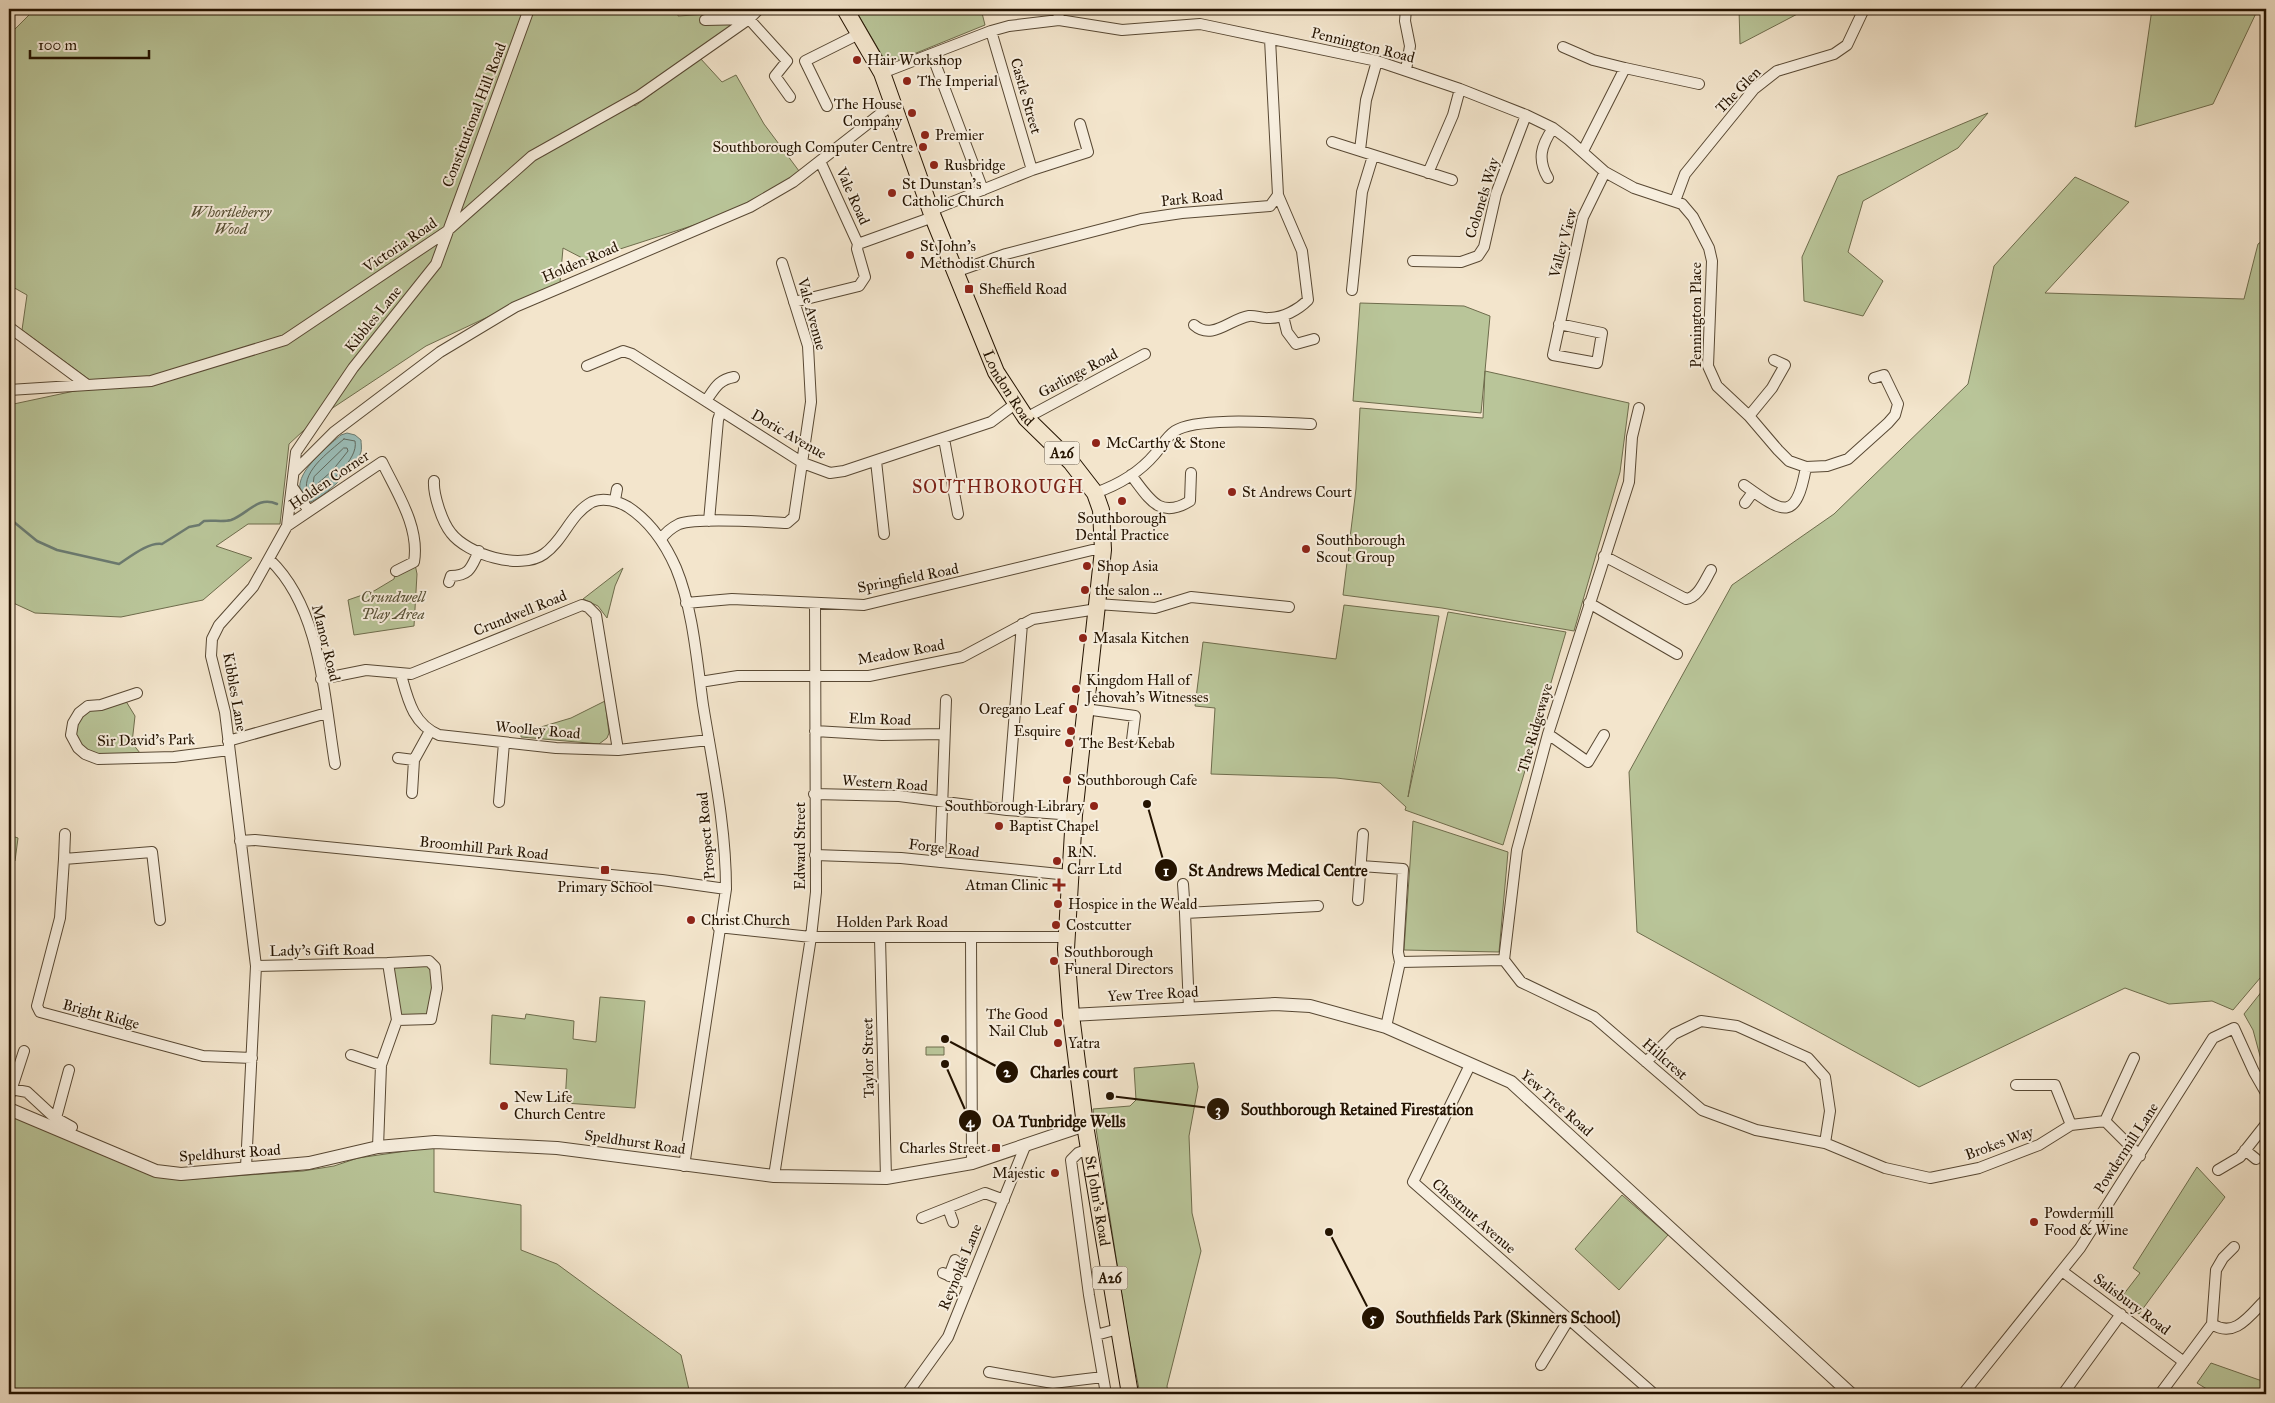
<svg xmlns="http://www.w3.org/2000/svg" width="2275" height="1403" viewBox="0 0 2275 1403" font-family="'IM FELL Great Primer',serif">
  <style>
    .green { fill: #b9c599; stroke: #6e6c4c }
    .water { fill: #9bbfbb; stroke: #6b7a70 }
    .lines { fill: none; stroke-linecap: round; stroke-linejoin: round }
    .shore { stroke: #60695e; stroke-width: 1 }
    .stream { stroke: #6b7a70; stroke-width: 2.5 }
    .minor-casing { stroke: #584833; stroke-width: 12 }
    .tertiary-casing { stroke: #584833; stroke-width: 14 }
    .trunk-casing { stroke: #241300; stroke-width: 18 }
    .minor { stroke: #f7eede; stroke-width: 10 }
    .tertiary { stroke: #f7eede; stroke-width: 12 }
    .trunk { stroke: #f3e5cc; stroke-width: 16 }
    .poi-dot { fill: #8f2418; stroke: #f7eede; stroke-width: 2 }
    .labels { text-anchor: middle; stroke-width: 4; stroke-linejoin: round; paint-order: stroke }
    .shield { fill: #f7eede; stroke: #635543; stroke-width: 1 }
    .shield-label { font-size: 14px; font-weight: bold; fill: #241300 }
    .street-label { font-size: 15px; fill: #241300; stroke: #f7eede }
    .poi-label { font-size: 15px; fill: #241300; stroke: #f7eede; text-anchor: start }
    .park-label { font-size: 15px; font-style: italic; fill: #585136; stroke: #f7eede }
    .quarter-label { font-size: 18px; letter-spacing: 1px; fill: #7a1f14; stroke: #f7eede }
    .leader { fill: none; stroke: #241300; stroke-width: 2 }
    .callout-dot { fill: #241300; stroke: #f7eede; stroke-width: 2 }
    .mark-label { font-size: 15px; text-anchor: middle; font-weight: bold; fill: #fff }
    .callout-label { font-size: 16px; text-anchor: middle; font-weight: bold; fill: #241300; stroke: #f7eede; stroke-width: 4; stroke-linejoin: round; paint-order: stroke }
  </style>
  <rect width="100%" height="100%" fill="#f3e5cc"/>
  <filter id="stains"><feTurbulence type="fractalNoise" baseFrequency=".004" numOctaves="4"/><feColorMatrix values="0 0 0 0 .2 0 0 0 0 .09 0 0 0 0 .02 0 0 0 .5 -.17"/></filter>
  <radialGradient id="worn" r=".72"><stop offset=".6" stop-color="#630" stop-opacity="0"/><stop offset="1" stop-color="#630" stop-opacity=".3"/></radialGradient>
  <path class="green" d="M35,9H678V16L757,11L630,100L635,106L700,58L722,82L736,75L764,124L802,175L750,207L586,260L563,248L560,283L426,346L316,419L289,444L280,524H248L216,546L252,558L203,600L121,617L35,613L9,601V405L98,386L22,330L27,295L11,286L9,272V35Z
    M855,9H981L985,25L899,60L883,57Z
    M1739,9H1807L1740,44Z
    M2152,9H2258L2213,104L2135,127Z
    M1988,113L1958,148L1863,201L1848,252L1883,281L1863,316L1804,301L1802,257L1838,176Z
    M2075,177L2129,202L2045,293L2244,299L2258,244L2266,238V971L2233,1010L2212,1001L2169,1004L2125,988L1919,1087L1637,932L1629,772L1732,585L1834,514L1968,384L1994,266Z
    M1360,303L1464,306L1490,316L1485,371L1629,403L1620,472L1574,631L1442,608L1343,595L1356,489L1360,408L1483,418L1485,371L1481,413L1353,401Z
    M415,564L417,574L414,626L354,635L348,600L374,591L394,579L396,571Z
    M623,568L615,586L607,618L598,606L583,599Z
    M1344,605L1439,616L1408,797L1448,612L1566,632L1503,845L1405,810L1406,807L1380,783L1336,778L1211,774L1215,708L1195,706L1203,642L1336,659Z
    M124,698L135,716L132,743L144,758L98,759L78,748L73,723L79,713Z
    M605,701L609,733L607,738L599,744L521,737V733L571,718Z
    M1413,821L1508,852L1499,952L1404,950Z
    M9,835L18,838L15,861L9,859Z
    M429,961L435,967L431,1019L397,1020L388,963Z
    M2266,986V1078L2253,1030L2244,1014Z
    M600,997L645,1001L635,1108L565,1103L567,1069L490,1064L492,1015L525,1019L526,1014L574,1021L573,1039L596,1042Z
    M926,1047H944V1055H926Z
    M1194,1063L1198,1087L1189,1136L1192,1213L1201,1251L1167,1386L1168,1394H1140L1127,1328L1093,1109L1130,1106L1136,1100L1134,1068Z
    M9,1115L155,1176L180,1180L303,1171L334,1166L358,1158L434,1147V1192L521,1205V1250L557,1264L681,1355L690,1394H9Z
    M2197,1167L2225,1197L2139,1314L2120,1299L2140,1273L2133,1268Z
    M1622,1195L1668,1235L1619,1290L1575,1249Z
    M2211,1363L2265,1382L2266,1394H2208L2210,1391L2197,1383Z"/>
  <path class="water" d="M347,433L355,435L361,440C361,443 362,449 361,452C356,467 324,498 310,502C279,484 327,447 341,435Z"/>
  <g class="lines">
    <path class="shore" d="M344,439L355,441C359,460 327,484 314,495L309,496C297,474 329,452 344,439Z
      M344,448H347L348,451L332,471L316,485H313L314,477Z"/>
    <path class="stream" d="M9,518L37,541L57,550L119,564C130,557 148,542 162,544L189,527L199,525L204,521C212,520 224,522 231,520C248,514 258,495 277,504"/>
    <g class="minor-casing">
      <path id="minor" d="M1058,9L1059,20
        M705,20L749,19L787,61L775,76L790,97
        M991,31L1032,170
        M1563,47L1593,60L1625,68
        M932,55L983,190
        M1406,70L1410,46L1405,21L1406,9
        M882,73L991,31L1009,26L1059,20L1122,30L1200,24L1377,61L1460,89L1526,115L1553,128L1569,140L1605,172L1634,188L1682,204L1693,217L1709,248L1712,261L1708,366L1717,386L1749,416L1778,450L1789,461L1806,467L1827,466L1848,459L1888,423L1895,415L1898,404L1884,375L1874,378
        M827,106L805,61L859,34
        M1332,142L1452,180
        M1360,150L1366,100L1377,61
        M1583,151L1625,68L1699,84
        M1428,173L1453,115L1460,89
        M1548,178C1537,159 1541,146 1553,128
        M1675,201L1685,174L1754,89L1777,71L1834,54L1847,45L1864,9
        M930,211L1032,170L1088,152L1080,124
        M858,244L933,217
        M1413,261L1461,262L1478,256L1484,247L1496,194L1526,115
        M955,272L1006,254L1141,219L1182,213L1270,206L1278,195L1270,39
        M1352,290L1362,192L1373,156
        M794,302L859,286L865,277L857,249L858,244L820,161
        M1283,316L1287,332L1296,344L1314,339
        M1559,324L1602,333L1597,363L1553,355L1583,217L1605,172
        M1194,325C1212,341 1230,319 1249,316C1255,315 1262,319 1269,318C1283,318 1298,310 1308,300L1302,251L1278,195
        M9,327L86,384
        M587,366L623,351L632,354L803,463L830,473L844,471L991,422L1015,404
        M9,390L151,381L285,340L446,232L532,156L639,96L749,19L759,9
        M706,401C715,388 718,380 734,377
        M1749,416L1772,388L1785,365L1774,360
        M1026,418L1145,354
        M944,439L958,514
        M876,461L884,534
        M294,472L334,432L440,352L515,307L750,207L793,182L893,104
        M1131,475C1149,498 1159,520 1190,501L1191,473
        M434,481C433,494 442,522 451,533C467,554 520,571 544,554C564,540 570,514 592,502C603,497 618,501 628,507C651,522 665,543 676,568C693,609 697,662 703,705C713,767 726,826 726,889L684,1166
        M1744,485C1783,513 1796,523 1806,467
        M293,488L309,511
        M1095,493C1118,485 1139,473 1155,454C1162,446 1166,437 1175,431C1197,416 1282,423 1311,424
        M615,500L617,489
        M1745,503L1753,492
        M709,521L718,420L721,411
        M287,526L382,462C397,493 420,527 414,562L396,571
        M661,539C666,532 671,528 679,524C699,517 762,522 787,523L794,517L811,402L808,346L782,263
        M1604,556L1686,599C1699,597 1705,580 1711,570
        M270,560C321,609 324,697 335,764
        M449,582L451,576C471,575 471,567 479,551
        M686,603L732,599L864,605L1092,550H1103
        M1589,603L1677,654
        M1097,604L1155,608L1191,597L1289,607
        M401,675C408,700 413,724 439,735L556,748L618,750L709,740
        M321,679L366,670L411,674L582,605L588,607L596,615L618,750
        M700,682L738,676H869L962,657L1033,619L1097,609
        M137,693L101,705L88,706L79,713L73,723L71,735L78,748L85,754L98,759L174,757L229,750
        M1085,709L1135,716L1132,740
        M815,731L882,735L944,734
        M1548,734L1588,762L1604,735
        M228,741L327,713
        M398,758L414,760
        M412,793L414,760L430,731
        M814,794L899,796L1007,810L1074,815
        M499,802L504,743
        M1007,810L1022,624
        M240,841L255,840L662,880L726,889
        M815,855L901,858L1069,875
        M64,859L65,834
        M940,862L946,700
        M1361,866L1403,869L1398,952L1400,962
        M1183,884L1185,913
        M1358,900L1363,834
        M160,920L152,852L64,859L60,918L37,1006L40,1012L203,1056L252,1058
        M718,927L811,937H1066
        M971,937L972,1163
        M880,938L886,1178
        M1504,960L1521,982L1594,1017L1702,1110L1756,1130L1825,1143L1885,1168L1930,1178L1979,1168L2039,1145L2071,1125L2105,1121L2140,1156
        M388,963L429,961L435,967L437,988L431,1019L397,1020
        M256,966L388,963L397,1020L381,1065L378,1147
        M1189,1009L1185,913L1318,906
        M1386,1027L1400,962L1504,960L1517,850L1548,734L1629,482L1632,437L1639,408
        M351,1055L381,1065
        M1646,1062L1674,1034L1701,1021L1737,1026L1808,1058L1825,1077L1830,1111L1825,1143
        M1470,1065L1413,1182L1654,1394
        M2016,1085H2055L2071,1125
        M11,1089L27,1092L54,1117L72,1127
        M9,1097L24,1051
        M56,1118L69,1070
        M2105,1121L2134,1058
        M1089,1149L1078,1153L1071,1160L1089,1295L1106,1394
        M2245,1150L2256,1159
        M246,1167L256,966L225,712L211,656L212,639L219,625L253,587L287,526L296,452L353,368L436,264L529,9
        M2218,1170L2240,1157L2266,1124
        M774,1176L811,937L816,892L815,603
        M948,1208L953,1222
        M922,1218L985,1193L1004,1200
        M2062,1271L2184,1362
        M943,1273L969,1284
        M949,1276L955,1260
        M2212,1324C2235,1339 2250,1315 2266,1299
        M1096,1335L1118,1329
        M1541,1365L1569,1319
        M989,1372L1053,1383L1103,1377
        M907,1394L948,1337L1026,1144
        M1963,1394L2080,1248L2213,1038L2234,1028L2254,1072L2266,1093
        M2063,1394L2121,1314
        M2160,1394L2212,1324L2216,1270L2223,1258L2234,1247"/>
    </g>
    <g class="tertiary-casing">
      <path id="tertiary" d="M1071,1015L1275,1004L1310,1006L1386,1027L1511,1082L1851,1394
        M9,1109L156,1171L181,1174L309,1163L378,1147L435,1142L557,1148L774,1176L886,1178L972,1163L1085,1125"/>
    </g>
    <g class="trunk-casing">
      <g id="trunk">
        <path id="s1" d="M845,9L882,73L933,217L996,372L1026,418L1071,462L1095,493L1101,510L1103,550L1074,815L1066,949L1071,1015L1085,1125L1130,1394"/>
      </g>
    </g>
    <use href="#minor" class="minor"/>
    <use href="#tertiary" class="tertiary"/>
    <use href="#trunk" class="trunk"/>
  </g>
  <g class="poi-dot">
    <circle cx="857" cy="60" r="5"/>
    <circle cx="907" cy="81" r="5"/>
    <circle cx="912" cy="113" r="5"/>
    <circle cx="925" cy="135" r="5"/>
    <circle cx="923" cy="147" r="5"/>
    <circle cx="934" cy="165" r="5"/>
    <circle cx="892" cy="193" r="5"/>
    <circle cx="910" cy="255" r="5"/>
    <rect x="964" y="284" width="10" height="10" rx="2.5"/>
    <circle cx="1096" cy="443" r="5"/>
    <circle cx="1232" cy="492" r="5"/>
    <circle cx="1122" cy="501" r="5"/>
    <circle cx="1306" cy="549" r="5"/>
    <circle cx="1087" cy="566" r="5"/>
    <circle cx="1085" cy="590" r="5"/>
    <circle cx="1083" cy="638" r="5"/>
    <circle cx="1076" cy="689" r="5"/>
    <circle cx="1073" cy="709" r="5"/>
    <circle cx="1071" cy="731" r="5"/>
    <circle cx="1069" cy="743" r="5"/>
    <circle cx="1067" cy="780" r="5"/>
    <circle cx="1094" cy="806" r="5"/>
    <circle cx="999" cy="826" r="5"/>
    <circle cx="1057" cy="861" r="5"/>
    <rect x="600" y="865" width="10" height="10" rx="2.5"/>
    <path d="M1056.5 877.5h5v5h5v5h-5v5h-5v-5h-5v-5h5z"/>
    <circle cx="1058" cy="904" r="5"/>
    <circle cx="691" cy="920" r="5"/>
    <circle cx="1056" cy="925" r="5"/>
    <circle cx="1054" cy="961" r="5"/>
    <circle cx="1058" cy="1023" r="5"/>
    <circle cx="1058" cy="1043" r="5"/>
    <circle cx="504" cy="1106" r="5"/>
    <rect x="991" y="1143" width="10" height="10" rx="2.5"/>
    <circle cx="1055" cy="1173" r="5"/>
    <circle cx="2034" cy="1222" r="5"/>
  </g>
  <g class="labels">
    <g class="shield">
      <rect x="1044.5" y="441.5" width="35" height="23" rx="4"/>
      <rect x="1092.5" y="1266.5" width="35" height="23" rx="4"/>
    </g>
    <g class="shield-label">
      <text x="1062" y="458">A26</text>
      <text x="1110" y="1283">A26</text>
    </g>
    <g class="street-label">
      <text transform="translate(1363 45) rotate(14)" y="5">Pennington Road</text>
      <text transform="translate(1738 90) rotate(-46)" y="5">The Glen</text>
      <text transform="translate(1026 96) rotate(74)" y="5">Castle Street</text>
      <text transform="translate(474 115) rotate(-69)" y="5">Constitutional Hill Road</text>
      <text transform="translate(853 196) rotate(66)" y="5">Vale Road</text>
      <text transform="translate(1192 198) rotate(-6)" y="5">Park Road</text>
      <text transform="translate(1482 198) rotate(-73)" y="5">Colonels Way</text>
      <text transform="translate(1563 243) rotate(-75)" y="5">Valley View</text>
      <text transform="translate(400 245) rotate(-34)" y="5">Victoria Road</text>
      <text transform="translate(580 262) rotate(-23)" y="5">Holden Road</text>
      <text transform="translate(812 314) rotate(75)" y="5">Vale Avenue</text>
      <text transform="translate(1696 315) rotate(-90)" y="5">Pennington Place</text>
      <text transform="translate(373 319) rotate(-51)" y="5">Kibbles Lane</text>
      <text transform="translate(1078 373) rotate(-28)" y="5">Garlinge Road</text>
      <text dy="5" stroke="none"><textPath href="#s1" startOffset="414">London Road</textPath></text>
      <text transform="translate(789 434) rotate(30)" y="5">Doric Avenue</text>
      <text transform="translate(329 480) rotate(-34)" y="5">Holden Corner</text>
      <text transform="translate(908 578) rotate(-11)" y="5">Springfield Road</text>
      <text transform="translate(520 613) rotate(-22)" y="5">Crundwell Road</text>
      <text transform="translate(326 643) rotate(76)" y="5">Manor Road</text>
      <text transform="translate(901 652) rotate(-10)" y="5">Meadow Road</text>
      <text transform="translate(235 692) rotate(80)" y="5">Kibbles Lane</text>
      <text transform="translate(880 719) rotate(2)" y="5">Elm Road</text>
      <text transform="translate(1535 728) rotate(-74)" y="5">The Ridgewaye</text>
      <text transform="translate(538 730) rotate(5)" y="5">Woolley Road</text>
      <text transform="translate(146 740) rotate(-1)" y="5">Sir David's Park</text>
      <text transform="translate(885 783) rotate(4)" y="5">Western Road</text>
      <text transform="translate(706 836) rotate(-95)" y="5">Prospect Road</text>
      <text transform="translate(800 846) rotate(-90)" y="5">Edward Street</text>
      <text transform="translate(484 848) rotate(6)" y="5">Broomhill Park Road</text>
      <text transform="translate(944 848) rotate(7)" y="5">Forge Road</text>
      <text x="892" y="927">Holden Park Road</text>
      <text transform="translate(322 950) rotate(-1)" y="5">Lady's Gift Road</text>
      <text transform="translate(1153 994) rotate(-3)" y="5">Yew Tree Road</text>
      <text transform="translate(101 1014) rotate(15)" y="5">Bright Ridge</text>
      <text transform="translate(868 1058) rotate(-91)" y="5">Taylor Street</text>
      <text transform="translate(1665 1059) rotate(41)" y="5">Hillcrest</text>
      <text transform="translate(1557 1103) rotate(42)" y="5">Yew Tree Road</text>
      <text transform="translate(635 1142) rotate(8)" y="5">Speldhurst Road</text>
      <text transform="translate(1999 1143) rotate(-20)" y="5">Brokes Way</text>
      <text transform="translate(2126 1148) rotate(-57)" y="5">Powdermill Lane</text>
      <text transform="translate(230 1153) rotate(-4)" y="5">Speldhurst Road</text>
      <text dy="5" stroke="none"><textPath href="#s1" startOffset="1264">St John's Road</textPath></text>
      <text transform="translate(1474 1216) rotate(41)" y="5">Chestnut Avenue</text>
      <text transform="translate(960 1267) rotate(-68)" y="5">Reynolds Lane</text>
      <text transform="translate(2132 1304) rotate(37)" y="5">Salisbury Road</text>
    </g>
    <g class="poi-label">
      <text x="867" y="65">Hair Workshop</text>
      <text x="917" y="86">The Imperial</text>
      <text x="902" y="109" text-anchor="end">The House<tspan x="902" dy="17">Company</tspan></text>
      <text x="935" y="140">Premier</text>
      <text x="913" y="152" text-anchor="end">Southborough Computer Centre</text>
      <text x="944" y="170">Rusbridge</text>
      <text x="902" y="189">St Dunstan's<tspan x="902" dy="17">Catholic Church</tspan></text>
      <text x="920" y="251">St John's<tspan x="920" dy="17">Methodist Church</tspan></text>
      <text x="979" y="294">Sheffield Road</text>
      <text x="1106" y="448">McCarthy &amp; Stone</text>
      <text x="1242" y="497">St Andrews Court</text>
      <text x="1122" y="523" text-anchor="middle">Southborough<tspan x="1122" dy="17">Dental Practice</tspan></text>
      <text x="1316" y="545">Southborough<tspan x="1316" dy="17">Scout Group</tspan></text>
      <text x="1097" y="571">Shop Asia</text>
      <text x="1095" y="595">the salon ...</text>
      <text x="1093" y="643">Masala Kitchen</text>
      <text x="1086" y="685">Kingdom Hall of<tspan x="1086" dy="17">Jehovah's Witnesses</tspan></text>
      <text x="1063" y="714" text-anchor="end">Oregano Leaf</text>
      <text x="1061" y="736" text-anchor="end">Esquire</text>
      <text x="1079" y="748">The Best Kebab</text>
      <text x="1077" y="785">Southborough Cafe</text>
      <text x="1084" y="811" text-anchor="end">Southborough Library</text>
      <text x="1009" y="831">Baptist Chapel</text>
      <text x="1067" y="857">R.N.<tspan x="1067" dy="17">Carr Ltd</tspan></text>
      <text x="1048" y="890" text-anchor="end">Atman Clinic</text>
      <text x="605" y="892" text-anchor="middle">Primary School</text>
      <text x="1068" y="909">Hospice in the Weald</text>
      <text x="701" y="925">Christ Church</text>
      <text x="1066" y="930">Costcutter</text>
      <text x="1064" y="957">Southborough<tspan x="1064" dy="17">Funeral Directors</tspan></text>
      <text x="1048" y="1019" text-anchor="end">The Good<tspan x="1048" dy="17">Nail Club</tspan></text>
      <text x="1068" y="1048">Yatra</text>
      <text x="514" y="1102">New Life<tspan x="514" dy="17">Church Centre</tspan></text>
      <text x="986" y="1153" text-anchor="end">Charles Street</text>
      <text x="1045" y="1178" text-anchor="end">Majestic</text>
      <text x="2044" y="1218">Powdermill<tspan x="2044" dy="17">Food &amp; Wine</tspan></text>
    </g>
    <g class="park-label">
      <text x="231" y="217">Whortleberry<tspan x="231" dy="17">Wood</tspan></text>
      <text x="393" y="602">Crundwell<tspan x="393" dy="17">Play Area</tspan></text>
    </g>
    <g class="quarter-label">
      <text x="998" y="493">SOUTHBOROUGH</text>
    </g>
  </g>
  <path class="leader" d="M1147 804L1166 870M945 1039L1007 1072M1110 1096L1218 1109M945 1064L970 1121M1329 1232L1373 1318"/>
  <g class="callout-dot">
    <circle cx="1147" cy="804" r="5"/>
    <circle cx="945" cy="1039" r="5"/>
    <circle cx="1110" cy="1096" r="5"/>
    <circle cx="945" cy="1064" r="5"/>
    <circle cx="1329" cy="1232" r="5"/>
    <circle cx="1166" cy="870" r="12"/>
    <circle cx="1007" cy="1072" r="12"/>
    <circle cx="1218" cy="1109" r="12"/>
    <circle cx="970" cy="1121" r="12"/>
    <circle cx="1373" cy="1318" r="12"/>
  </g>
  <g class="mark-label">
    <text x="1166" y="876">1</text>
    <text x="1007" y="1077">2</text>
    <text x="1218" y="1115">3</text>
    <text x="970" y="1127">4</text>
    <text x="1373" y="1323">5</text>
  </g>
  <g class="callout-label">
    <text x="1278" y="876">St Andrews Medical Centre</text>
    <text x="1074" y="1078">Charles court</text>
    <text x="1357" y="1115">Southborough Retained Firestation</text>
    <text x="1059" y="1127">OA Tunbridge Wells</text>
    <text x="1508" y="1323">Southfields Park (Skinners School)</text>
  </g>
  <rect width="2275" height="1403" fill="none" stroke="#f3e5cc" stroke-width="30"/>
  <rect x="10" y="10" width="2255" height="1383" fill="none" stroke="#241300" stroke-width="2.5"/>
  <rect x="15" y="15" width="2245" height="1373" fill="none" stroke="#241300"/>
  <path d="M30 50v8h119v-8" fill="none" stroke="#241300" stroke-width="2.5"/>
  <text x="38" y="50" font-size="15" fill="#241300" stroke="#f7eede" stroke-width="4" paint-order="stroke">100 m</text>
  <rect width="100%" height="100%" filter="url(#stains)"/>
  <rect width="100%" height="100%" fill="url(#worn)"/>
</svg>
